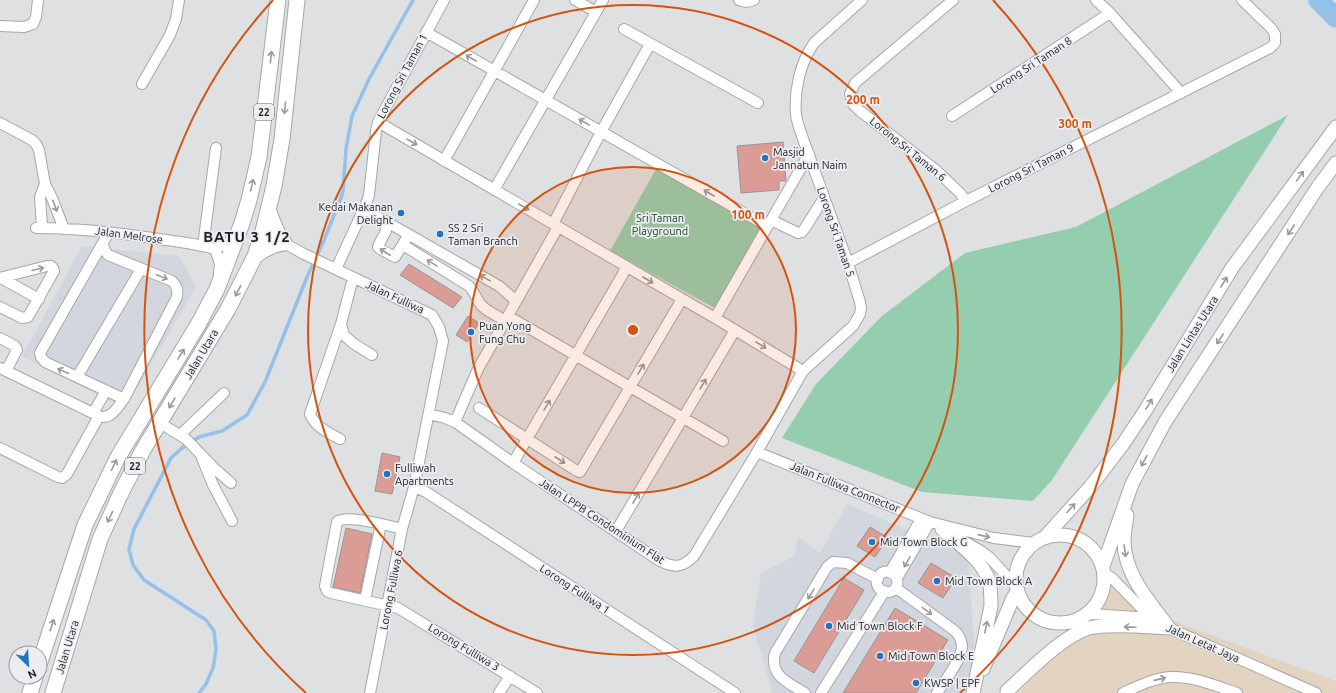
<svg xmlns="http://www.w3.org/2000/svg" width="1336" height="693" viewBox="0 0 1336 693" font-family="Ubuntu,sans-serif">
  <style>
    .built { fill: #d2d6df }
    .industrial { fill: #e2d4c1 }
    .green { fill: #95cdaf }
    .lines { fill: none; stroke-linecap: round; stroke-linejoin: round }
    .stream { stroke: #95c0ea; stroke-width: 3.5 }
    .river { stroke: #95c0ea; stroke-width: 20 }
    .building { fill: #da9c95; stroke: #989595 }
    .minor-casing { stroke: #a6a7a9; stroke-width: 12 }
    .major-casing { stroke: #a6a7a9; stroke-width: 15 }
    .highway-casing { stroke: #a6a7a9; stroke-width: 17 }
    .minor { stroke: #fff; stroke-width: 10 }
    .major { stroke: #fff; stroke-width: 13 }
    .highway { stroke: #fff; stroke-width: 15 }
    .oneway { stroke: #99999a }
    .ring { fill: none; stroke: #d4530e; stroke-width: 2 }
    .poi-dot { fill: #2274c2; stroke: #ecedf0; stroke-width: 1.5 }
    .labels { text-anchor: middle; stroke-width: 3.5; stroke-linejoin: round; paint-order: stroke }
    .shield { fill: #ecedf0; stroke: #5a5b5d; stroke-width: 1 }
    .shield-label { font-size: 10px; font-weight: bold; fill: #1c1d1e }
    .street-label { font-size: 11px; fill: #1c1d1e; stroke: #ecedf0 }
    .poi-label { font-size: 11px; fill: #1c1d1e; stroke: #ecedf0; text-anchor: start }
    .park-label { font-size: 11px; fill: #13432d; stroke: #ecedf0 }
    .district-label { font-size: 15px; font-weight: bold; letter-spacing: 1px; fill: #1c1d1e; stroke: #ecedf0 }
    .centre { fill: #d4530e; stroke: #ecedf0; stroke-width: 2 }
    .ring-label { font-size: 12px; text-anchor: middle; font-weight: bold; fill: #d4530e; stroke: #ecedf0; stroke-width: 3.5; stroke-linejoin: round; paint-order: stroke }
  </style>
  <rect width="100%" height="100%" fill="#dfe0e2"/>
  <path class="built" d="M82,246L179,256L196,287L125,409L22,356Z
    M847,504L968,556L976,670L962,693H771V688L753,625L761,573L794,556L798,537L820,553Z"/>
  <path class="industrial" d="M1106,569L1149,612L1336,681V693H1019L1066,634L1095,603Z"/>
  <path class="green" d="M1288,115L1052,480L1033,501L922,492L782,438L816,384L882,316L965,253L1076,227Z
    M656,169L761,226L715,308L610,251Z"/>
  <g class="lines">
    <path class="stream" d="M199,693L206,684L213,668L216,649L214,631L206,620L144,580L133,565L129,549L134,529L171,458L182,448L199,437L222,431L247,415L265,382L307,277L324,240L341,198L343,191L346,149L352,116L369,79L413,0"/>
    <path class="river" d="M1318,0L1336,18"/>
  </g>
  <path class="building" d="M783,142L786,181H779V190L741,193L737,146Z
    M409,264L462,297L453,308L400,275Z
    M468,316L479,323L467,342L456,335Z
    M382,453L400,457L392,494L375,491Z
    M870,527L888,538L875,557L857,546Z
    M346,528L372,534L360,593L333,587Z
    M931,563L956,578L943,598L918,583Z
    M844,578L864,590L814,673L794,661Z
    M895,608L948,640L916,693H843Z"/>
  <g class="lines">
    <g class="minor-casing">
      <path id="minor" d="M575,0L596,12
        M739,0C744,3 749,2 754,0
        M953,0L855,83L850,94L853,104L860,111L937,171L960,193L966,201
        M1096,0L1110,13L1181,93
        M0,26L24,27L33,24L36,17L38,0
        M624,29L758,103
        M426,32L767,226
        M142,84L170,35L176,19L179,0
        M952,116L1110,13
        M378,122L715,318L803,371
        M0,123L32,140L36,144L39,150L45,184L40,197L42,228
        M444,161L534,0
        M45,184L52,198L64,229
        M494,190L603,0
        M364,209L499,286L516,301
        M771,220L798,233L802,232L805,228L824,198
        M385,221L386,231L379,244L378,247L380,249L395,257L406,239
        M553,224L601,132L650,44
        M36,228C75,228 113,232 152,238C173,241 194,243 215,249
        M109,232L40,353L41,357L45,362L124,399
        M262,235L284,243L304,254L432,315L439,327L443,341L414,487L402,529L370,693
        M403,245L469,286C474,291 475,296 479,302C484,311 497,315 505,321
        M203,246L216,148
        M215,249L220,264L219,274
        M215,249L228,243L235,234
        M848,263L966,201L1270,48L1275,43V34L1271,28L1242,0
        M336,269L366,204L369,195L376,131L378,122L444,0
        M0,278L47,266H51L53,268L54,271L28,317L22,318L0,307
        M1,278L39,299
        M508,316L723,441
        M715,318L809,154
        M341,324L344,335L354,344L372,355
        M0,338L15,346L17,350L6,371
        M0,368L101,417C112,418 117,408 124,399L177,297C178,290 177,286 172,281L108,255L104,249L103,243
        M77,377L141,269
        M479,408L577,471L580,472L682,299
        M93,413L106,391
        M429,414L445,418L455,422L513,463L660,561C675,568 682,568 694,556L757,452L803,371L853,326L860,314L861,308L860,302L848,263L802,136C800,130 797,122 796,115C794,90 800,63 814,43L862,0
        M455,422L478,369L558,227
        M160,423L186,439L215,469L231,483
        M180,435L224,393
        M340,439C329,433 315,427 310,414L341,324L353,278
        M0,448L58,477L62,478L67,474L99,416
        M757,452L930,522L994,538L1033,543
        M202,458L213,485L232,521
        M513,463L627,267
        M414,487L426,492L735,693
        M402,529C390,526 347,514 337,522L325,586L327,591L331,593L398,608L537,693
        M616,531L735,330
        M960,539L981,551L989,557L1016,586
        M890,572L921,519
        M1104,573L1112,578L1151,618
        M897,578C893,572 884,568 879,576C868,592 901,601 897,578L930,522
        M896,588L955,631C959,635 961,639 962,645C963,658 944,682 937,693
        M365,600L381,524
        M1085,616L1092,614L1151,618L1169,628L1316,693
        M499,693L510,676
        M805,693C789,683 769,676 775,653L827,567L833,562L847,563L878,579
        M821,693L884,592
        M1123,693C1138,686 1154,678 1171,677C1193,676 1216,686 1237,693"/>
    </g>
    <g class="major-casing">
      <path id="major" d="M1127,515C1126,524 1124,533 1124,542C1125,576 1150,602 1169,628
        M942,529C958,544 982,559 989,581C991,589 991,597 991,606L973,693
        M1016 579a44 44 0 1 1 88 0a44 44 0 1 1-88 0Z
        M1045,537L1091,486L1123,444L1145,411L1232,268L1336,127
        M1103,566L1132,484L1165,422L1318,187L1336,163
        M983,669L1013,598L1017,592
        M1007,691C1028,672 1062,636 1089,628C1109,623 1146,627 1169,628"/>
    </g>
    <g class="highway-casing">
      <path id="highway" d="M255,256C264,249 273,244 284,243L277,232L268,210
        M40,662L85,525L118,457L199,323L217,289L242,223L249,200L259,157L278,0
        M30,693L35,677
        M53,693L100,539L120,495L143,450L228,309L255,256L262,235L274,186L282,139L297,0"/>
    </g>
    <use href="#minor" class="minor"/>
    <use href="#major" class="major"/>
    <use href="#highway" class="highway"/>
  </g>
  <defs><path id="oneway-shaft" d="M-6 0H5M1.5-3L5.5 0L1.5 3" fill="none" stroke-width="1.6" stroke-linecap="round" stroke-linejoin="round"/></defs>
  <g class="oneway">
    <use href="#oneway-shaft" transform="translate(271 57) rotate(-83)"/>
    <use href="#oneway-shaft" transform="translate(471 58) rotate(-150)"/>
    <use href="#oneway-shaft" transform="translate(285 108) rotate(96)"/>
    <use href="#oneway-shaft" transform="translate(584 122) rotate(-150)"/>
    <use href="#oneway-shaft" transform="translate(412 142) rotate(30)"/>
    <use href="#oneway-shaft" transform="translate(1300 176) rotate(-54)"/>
    <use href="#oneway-shaft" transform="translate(252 185) rotate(-77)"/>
    <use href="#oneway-shaft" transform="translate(709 193) rotate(-150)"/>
    <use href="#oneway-shaft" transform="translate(55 206) rotate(69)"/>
    <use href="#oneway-shaft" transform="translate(524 207) rotate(30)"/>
    <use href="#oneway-shaft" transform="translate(1291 230) rotate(123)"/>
    <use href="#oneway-shaft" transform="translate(385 252) rotate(-147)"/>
    <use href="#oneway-shaft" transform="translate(432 263) rotate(-148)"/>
    <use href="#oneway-shaft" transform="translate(38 269) rotate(-14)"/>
    <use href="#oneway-shaft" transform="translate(162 277) rotate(22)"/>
    <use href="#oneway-shaft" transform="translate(485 278) rotate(-151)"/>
    <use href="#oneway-shaft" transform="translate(648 280) rotate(30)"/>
    <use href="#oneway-shaft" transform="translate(1224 282) rotate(-58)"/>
    <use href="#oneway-shaft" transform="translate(238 291) rotate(117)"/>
    <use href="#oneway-shaft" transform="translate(1220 339) rotate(123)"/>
    <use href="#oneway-shaft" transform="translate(761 345) rotate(31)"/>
    <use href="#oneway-shaft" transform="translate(181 354) rotate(-58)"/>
    <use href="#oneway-shaft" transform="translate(641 369) rotate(-60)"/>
    <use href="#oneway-shaft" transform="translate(63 371) rotate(-155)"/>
    <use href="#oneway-shaft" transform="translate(703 384) rotate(-59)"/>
    <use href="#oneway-shaft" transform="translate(172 403) rotate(121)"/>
    <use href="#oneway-shaft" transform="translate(1149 404) rotate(-58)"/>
    <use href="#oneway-shaft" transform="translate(547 405) rotate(-60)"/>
    <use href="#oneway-shaft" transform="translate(560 460) rotate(33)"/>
    <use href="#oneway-shaft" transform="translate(1144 461) rotate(118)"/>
    <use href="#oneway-shaft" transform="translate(114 465) rotate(-64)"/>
    <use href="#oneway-shaft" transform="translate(636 498) rotate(-59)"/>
    <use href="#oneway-shaft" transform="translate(1071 508) rotate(-48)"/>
    <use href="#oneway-shaft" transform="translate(110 517) rotate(115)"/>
    <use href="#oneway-shaft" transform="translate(984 536) rotate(13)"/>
    <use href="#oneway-shaft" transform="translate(1125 551) rotate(82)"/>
    <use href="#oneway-shaft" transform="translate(907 562) rotate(120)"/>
    <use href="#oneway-shaft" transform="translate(811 594) rotate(121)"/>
    <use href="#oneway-shaft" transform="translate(927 611) rotate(36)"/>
    <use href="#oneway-shaft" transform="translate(52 625) rotate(-72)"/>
    <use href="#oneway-shaft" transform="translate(986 627) rotate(-78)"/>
    <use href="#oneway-shaft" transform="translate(1130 627) rotate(-178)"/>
    <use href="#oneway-shaft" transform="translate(1160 679) rotate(-13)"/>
  </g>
  <circle cx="633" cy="330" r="163" fill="#d4530e" fill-opacity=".12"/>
  <g class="ring">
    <circle cx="633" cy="330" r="163"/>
    <circle cx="633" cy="330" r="325"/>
    <path d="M306 693A488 488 0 0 1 273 0M993 0A488 488 0 0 1 960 693"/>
  </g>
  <g class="poi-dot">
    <circle cx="765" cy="158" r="4"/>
    <circle cx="401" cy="213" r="4"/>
    <circle cx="440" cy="234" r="4"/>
    <circle cx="471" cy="332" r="4"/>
    <circle cx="387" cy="474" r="4"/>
    <circle cx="872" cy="542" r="4"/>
    <circle cx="937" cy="581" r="4"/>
    <circle cx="829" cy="626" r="4"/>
    <circle cx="880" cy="656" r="4"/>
    <circle cx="916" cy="683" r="4"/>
  </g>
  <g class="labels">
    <g class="shield">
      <rect x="254" y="104" width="20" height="16" rx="3"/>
      <rect x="125" y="458" width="20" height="16" rx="3"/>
    </g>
    <g class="shield-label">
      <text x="264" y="116">22</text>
      <text x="135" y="470">22</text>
    </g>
    <g class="street-label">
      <text transform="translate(1031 65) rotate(-33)" y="4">Lorong Sri Taman 8</text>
      <text transform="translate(402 76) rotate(-62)" y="4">Lorong Sri Taman 1</text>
      <text transform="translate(908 149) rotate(39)" y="4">Lorong Sri Taman 6</text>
      <text transform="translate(1031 168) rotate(-27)" y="4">Lorong Sri Taman 9</text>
      <text transform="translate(836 232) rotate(71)" y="4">Lorong Sri Taman 5</text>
      <text transform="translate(129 235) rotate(8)" y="4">Jalan Melrose</text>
      <text transform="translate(395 297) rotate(25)" y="4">Jalan Fulliwa</text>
      <text transform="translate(1192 334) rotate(-58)" y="4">Jalan Lintas Utara</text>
      <text transform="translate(201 354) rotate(-59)" y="4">Jalan Utara</text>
      <text transform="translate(845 487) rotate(22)" y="4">Jalan Fulliwa Connector</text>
      <text transform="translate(602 521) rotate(33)" y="4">Jalan LPPB Condominium Flat</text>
      <text transform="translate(575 589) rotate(33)" y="4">Lorong Fulliwa 1</text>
      <text transform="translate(391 590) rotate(-79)" y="4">Lorong Fulliwa 6</text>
      <text transform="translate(1203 643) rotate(24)" y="4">Jalan Letat Jaya</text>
      <text transform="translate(67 647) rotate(-73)" y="4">Jalan Utara</text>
      <text transform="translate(464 647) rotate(31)" y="4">Lorong Fulliwa 3</text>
    </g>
    <g class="poi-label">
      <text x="773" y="156">Masjid<tspan x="773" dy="13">Jannatun Naim</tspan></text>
      <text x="393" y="211" text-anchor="end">Kedai Makanan<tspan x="393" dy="13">Delight</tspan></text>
      <text x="448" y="232">SS 2 Sri<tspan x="448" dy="13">Taman Branch</tspan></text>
      <text x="479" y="330">Puan Yong<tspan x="479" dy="13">Fung Chu</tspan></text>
      <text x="395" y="472">Fulliwah<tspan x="395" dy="13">Apartments</tspan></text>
      <text x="880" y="546">Mid Town Block G</text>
      <text x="945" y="585">Mid Town Block A</text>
      <text x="837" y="630">Mid Town Block F</text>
      <text x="888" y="660">Mid Town Block E</text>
      <text x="924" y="687">KWSP | EPF</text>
    </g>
    <g class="park-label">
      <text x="660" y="222">Sri Taman<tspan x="660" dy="13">Playground</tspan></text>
    </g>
    <g class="district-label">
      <text x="247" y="242">BATU 3 1/2</text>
    </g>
  </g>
  <circle cx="633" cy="330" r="6" class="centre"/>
  <g class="ring-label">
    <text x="863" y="104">200 m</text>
    <text x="1075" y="128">300 m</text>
    <text x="748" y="219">100 m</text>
  </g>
  <g transform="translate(28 665) rotate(155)"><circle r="19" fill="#ecedf0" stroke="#999a9c"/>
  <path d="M0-3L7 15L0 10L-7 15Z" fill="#2274c2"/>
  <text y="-6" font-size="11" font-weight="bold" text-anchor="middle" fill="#1c1d1e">N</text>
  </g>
</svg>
